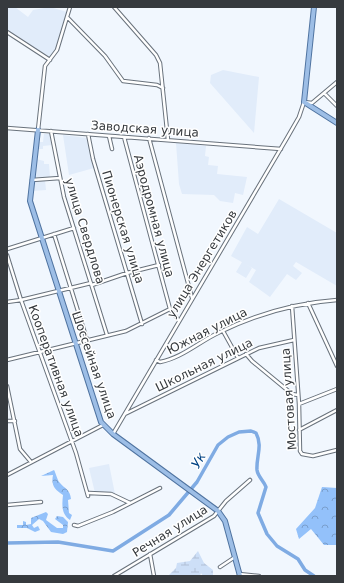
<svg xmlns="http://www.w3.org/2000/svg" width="344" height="583" viewBox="0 0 344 583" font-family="'DejaVu Sans',sans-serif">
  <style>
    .built { fill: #e1ecfa }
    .forest { fill: url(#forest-crowns) }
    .wetland { fill: url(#wetland-marsh) }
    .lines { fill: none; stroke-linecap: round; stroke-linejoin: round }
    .river { stroke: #7fabe3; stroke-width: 3.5 }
    .minor-casing { stroke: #69727c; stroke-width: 4.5 }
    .major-casing { stroke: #4f73a0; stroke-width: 6 }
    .minor { stroke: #fff; stroke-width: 2.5 }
    .major { stroke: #9dbee6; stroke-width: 4 }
    .labels { text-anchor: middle; stroke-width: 3; stroke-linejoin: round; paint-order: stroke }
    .street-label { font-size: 12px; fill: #363a3e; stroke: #fff }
    .water-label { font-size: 13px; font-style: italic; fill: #004283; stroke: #fff }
  </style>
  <defs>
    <pattern id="forest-crowns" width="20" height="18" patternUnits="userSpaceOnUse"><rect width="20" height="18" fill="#93c1fa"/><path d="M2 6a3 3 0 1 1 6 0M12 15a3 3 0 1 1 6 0" fill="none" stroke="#799ecc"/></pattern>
    <pattern id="wetland-marsh" width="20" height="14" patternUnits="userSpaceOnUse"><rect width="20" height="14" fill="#cddff7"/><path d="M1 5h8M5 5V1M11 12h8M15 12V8" fill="none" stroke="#b1c0d5"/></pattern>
  </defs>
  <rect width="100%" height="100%" fill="#f1f7fe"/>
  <path class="built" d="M7,7H15L28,17L33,10L50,7L67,12L58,44L51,58L7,30Z
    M223,70L259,77L254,133L210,83L211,75Z
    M44,134H51L52,145L43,146V149H38L39,142H43Z
    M63,135L87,138L94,168L69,175Z
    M176,143L206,146L205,156L209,157L208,165L218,166L217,174L247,177L243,195L235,193L233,203L220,201L214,195L182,194L179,184Z
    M36,159L44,161V164H49L50,177L33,178Z
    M33,180H45L46,190L32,191Z
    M279,199L337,233V286L296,262L293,266L302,273L296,280L287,274L270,297L249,282L256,270L231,256L247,227L258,234Z
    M242,262L252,268L246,278L236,272Z
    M109,464L115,494L95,493L89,468Z"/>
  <path class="forest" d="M54,470C56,473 57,480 60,483C65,489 70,489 71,499L68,500L69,513L72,515L70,520C61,514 62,504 63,495C54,489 51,485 53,475L41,476Z
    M322,487L337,488V545H324L311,529L299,539L296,529L315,508Z
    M46,512L48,514L46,520L57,528H63V525L55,519L57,516L63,517L68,522L67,532L63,534L51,532L43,521L39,519L32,525L34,528L38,526L40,530L35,532L27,528H17V525H23V521L26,522V525L31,524V518Z"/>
  <path class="wetland" d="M198,551L204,563L213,570V576H203L201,573L200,576H168L176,568L177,563L190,561Z"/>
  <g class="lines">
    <path class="river" d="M7,543L58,542L113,551L169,515L197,482L218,445L228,437L239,432L251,431L256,433C263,446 256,457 257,470C258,477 264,481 266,487L258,513L267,534L277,546L298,559L305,570L314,576"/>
    <g class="minor-casing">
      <path id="minor" d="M114,7L156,55L160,63L168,140
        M67,17L105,56L123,81L157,85L163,88
        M7,32L50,60
        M324,93L337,106
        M7,128L281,149
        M38,130L45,66L57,50L70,7
        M51,131L64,197L107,335
        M88,134L93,159L142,324
        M109,136L112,149
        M124,137L170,309L179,321
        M149,138L192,298
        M32,180L60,178
        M54,234L87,340
        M7,249L74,228
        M7,255L21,300L76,453L88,496
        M92,285L127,273L159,265
        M7,302L21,300L91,283
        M308,303L337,366
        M292,306L299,404L300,451L302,454L313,456L337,450
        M223,331L238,358
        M246,354L252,361L292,394L298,395
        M7,360L126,331L170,309
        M156,360L160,362C182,358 200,341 220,332C257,314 295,303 337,300
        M7,386L20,449L31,462
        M299,404L337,389
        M125,414L259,348L294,340
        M7,421H15
        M299,430L337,410
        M113,434L287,138L299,117L304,102L312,103L337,82
        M7,475L103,425
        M89,493L111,494L130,503
        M7,505L41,502
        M74,525L78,526L113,512L160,488
        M150,554L154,576
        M220,567L235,557
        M239,574L259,576
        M114,576L214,516L226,501L250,480"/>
    </g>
    <g class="major-casing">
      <path id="major" d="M314,7L304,102L337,123
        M38,130L30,201L101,422L113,434L218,511L225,521L240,576"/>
    </g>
    <use href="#minor" class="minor"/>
    <use href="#major" class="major"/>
  </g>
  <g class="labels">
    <g class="street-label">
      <text transform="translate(145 129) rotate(4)" y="4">Заводская улица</text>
      <text transform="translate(154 216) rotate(75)" y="4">Аэродромная улица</text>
      <text transform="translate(123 227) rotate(73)" y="4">Пионерская улица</text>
      <text transform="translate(85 231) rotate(73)" y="4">улица Свердлова</text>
      <text transform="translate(202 264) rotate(-59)" y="4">улица Энергетиков</text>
      <text transform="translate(207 331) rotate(-27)" y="4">Южная улица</text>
      <text transform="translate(94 365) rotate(71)" y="4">Шоссейная улица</text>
      <text transform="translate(204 365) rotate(-26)" y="4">Школьная улица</text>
      <text transform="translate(56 371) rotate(70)" y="4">Кооперативная улица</text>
      <text transform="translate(289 399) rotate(-94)" y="4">Мостовая улица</text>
      <text transform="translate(170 531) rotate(-32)" y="4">Речная улица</text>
    </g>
    <g class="water-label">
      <text transform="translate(198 460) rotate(-60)" y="5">Ук</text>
    </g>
  </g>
  <rect width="344" height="583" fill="none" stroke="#363a3e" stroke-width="16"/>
</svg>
